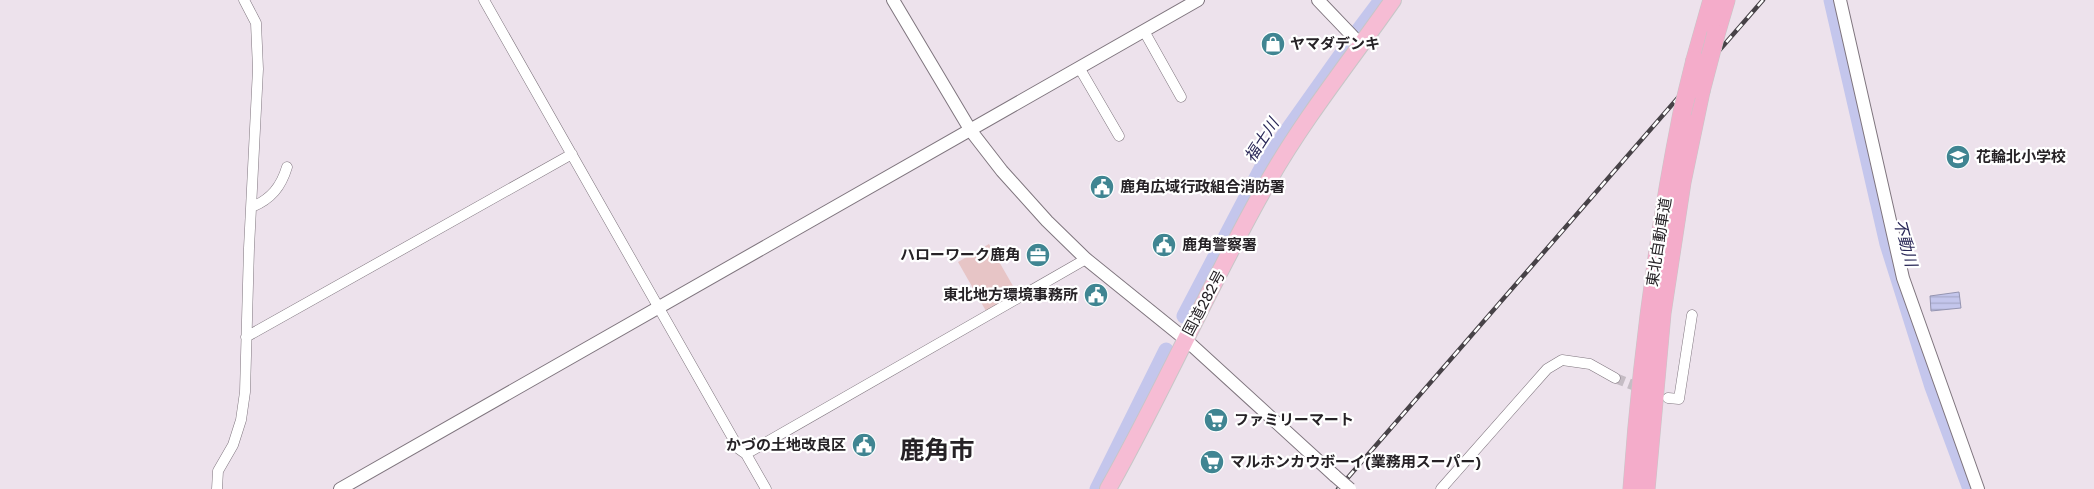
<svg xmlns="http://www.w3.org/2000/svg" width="2094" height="489" viewBox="0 0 2094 489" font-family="'Golos Text','Noto Sans JP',sans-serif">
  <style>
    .green { fill: #e7c5c6 }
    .water { fill: url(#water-rules); stroke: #9595b1 }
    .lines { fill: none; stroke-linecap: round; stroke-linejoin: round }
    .river { stroke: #c4c6ec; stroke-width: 15 }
    .minor-tunnel { stroke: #c5bcc4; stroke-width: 10; stroke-dasharray: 10 5; stroke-linecap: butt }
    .minor-casing { stroke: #7f757e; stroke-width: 11 }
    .tertiary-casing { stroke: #7f757e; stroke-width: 14 }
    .trunk-casing { stroke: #c7c6c7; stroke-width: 18 }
    .motorway-casing { stroke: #c7c6c7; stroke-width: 19 }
    .minor { stroke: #fff; stroke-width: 10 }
    .tertiary { stroke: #fff; stroke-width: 12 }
    .trunk { stroke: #f6bcd4; stroke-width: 16 }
    .motorway { stroke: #f4acca; stroke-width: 18 }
    .rail-casing { stroke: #474247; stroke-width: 4.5 }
    .rail { stroke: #fff; stroke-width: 2.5; stroke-dasharray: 8; stroke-linecap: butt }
    .tertiary-bridge-casing { stroke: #7f757e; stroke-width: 14; stroke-linecap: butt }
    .motorway-bridge-casing { stroke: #c7c6c7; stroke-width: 19; stroke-linecap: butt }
    .tertiary-bridge { stroke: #fff; stroke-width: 12 }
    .motorway-bridge { stroke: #f4acca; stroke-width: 18 }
    .labels { text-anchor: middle; stroke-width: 4.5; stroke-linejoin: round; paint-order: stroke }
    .poi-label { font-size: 15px; font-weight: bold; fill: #262226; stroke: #fff; text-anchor: start }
    .street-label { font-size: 15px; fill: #262226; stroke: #fff }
    .water-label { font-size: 16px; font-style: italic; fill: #292757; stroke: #fff }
    .town-label { font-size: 25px; font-weight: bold; fill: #262226; stroke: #fff }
  </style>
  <defs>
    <pattern id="water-rules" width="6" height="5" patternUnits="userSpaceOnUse" patternTransform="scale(1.25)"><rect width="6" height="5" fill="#c4c6ec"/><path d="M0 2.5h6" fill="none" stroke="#a8aaca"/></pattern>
  </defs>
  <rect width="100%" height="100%" fill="#ede2ec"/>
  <path class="green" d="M989,244L1017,293L986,311L958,262Z"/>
  <path class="water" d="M1959,292L1961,308L1931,311L1930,296Z"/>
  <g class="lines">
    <path class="river" d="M1831,0L1887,244L1932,387L1970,489
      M1357,32L1381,0
      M1184,316L1264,163L1349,43
      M1097,489L1166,350"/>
    <path class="minor-tunnel" d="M1615,378L1643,389"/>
    <g class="minor-casing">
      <path id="minor" d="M484,0L739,449L746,454L766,489
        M1144,31L1181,97
        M1080,69L1119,136
        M252,207C271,199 281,187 287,167
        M246,337L572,154
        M1668,398L1679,399L1692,315
        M746,454L1086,259
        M217,489L218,471L233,445L241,420L245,392L249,248L258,69L256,23L244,0
        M1441,489L1547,369L1562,360L1590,364L1615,378"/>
    </g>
    <g class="tertiary-casing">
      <path id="tertiary" d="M893,0L971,131L1002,171L1047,221L1086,259L1185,339L1335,476
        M1318,0L1361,45
        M1840,0L1903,278L1978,489
        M340,489L1198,0"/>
    </g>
    <g class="trunk-casing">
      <path id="trunk" d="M1108,489C1165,388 1211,281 1269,180C1305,117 1351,60 1393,0"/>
    </g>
    <g class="motorway-casing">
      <path id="motorway" d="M1716,34L1726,0
        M1695,60L1712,0
        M1632,489C1641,362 1657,238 1682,113
        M1646,489L1662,313L1682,182L1701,91"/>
    </g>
    <use href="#minor" class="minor"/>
    <use href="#tertiary" class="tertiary"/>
    <use href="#trunk" class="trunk"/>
    <use href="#motorway" class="motorway"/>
    <g class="rail-casing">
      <path id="rail" d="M1338,489L1763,0"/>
    </g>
    <use href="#rail" class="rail"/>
    <g class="tertiary-bridge-casing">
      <path id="tertiary-bridge" d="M1335,476L1350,489"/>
    </g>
    <g class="motorway-bridge-casing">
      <path id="motorway-bridge" d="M1701,91L1716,34
        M1682,113L1695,60"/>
    </g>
    <use href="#tertiary-bridge" class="tertiary-bridge"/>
    <use href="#motorway-bridge" class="motorway-bridge"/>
  </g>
  <defs>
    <g id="shop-disc" transform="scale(1.25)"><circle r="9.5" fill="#408592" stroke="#fff"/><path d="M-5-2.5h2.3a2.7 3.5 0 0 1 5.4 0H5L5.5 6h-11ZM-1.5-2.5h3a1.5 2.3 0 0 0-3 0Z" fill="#fff"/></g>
    <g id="school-disc" transform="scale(1.25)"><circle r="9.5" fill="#408592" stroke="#fff"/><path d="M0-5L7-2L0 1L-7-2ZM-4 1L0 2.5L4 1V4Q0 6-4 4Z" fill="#fff"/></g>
    <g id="civic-disc" transform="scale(1.25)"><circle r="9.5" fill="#408592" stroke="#fff"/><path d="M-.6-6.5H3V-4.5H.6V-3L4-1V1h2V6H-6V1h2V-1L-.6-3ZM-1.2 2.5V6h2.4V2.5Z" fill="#fff"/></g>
    <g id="office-disc" transform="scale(1.25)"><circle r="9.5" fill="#408592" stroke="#fff"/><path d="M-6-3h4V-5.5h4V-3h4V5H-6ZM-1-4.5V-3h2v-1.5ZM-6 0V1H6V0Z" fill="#fff"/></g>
    <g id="supermarket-disc" transform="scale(1.25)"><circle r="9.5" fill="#408592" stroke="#fff"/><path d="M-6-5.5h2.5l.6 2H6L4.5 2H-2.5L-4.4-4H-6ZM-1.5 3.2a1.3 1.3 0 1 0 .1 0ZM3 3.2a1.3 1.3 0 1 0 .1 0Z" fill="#fff"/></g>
  </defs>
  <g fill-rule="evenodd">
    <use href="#shop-disc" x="1273" y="44"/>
    <use href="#school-disc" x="1958" y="157"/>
    <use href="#civic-disc" x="1102" y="187"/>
    <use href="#civic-disc" x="1164" y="245"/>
    <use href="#office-disc" x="1038" y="255"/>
    <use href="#civic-disc" x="1096" y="295"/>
    <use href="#supermarket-disc" x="1216" y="420"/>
    <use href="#civic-disc" x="864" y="445"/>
    <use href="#supermarket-disc" x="1212" y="462"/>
  </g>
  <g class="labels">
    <g class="poi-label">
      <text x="1290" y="49">ヤマダデンキ</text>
      <text x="1976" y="162">花輪北小学校</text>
      <text x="1120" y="192">鹿角広域行政組合消防署</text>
      <text x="1182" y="250">鹿角警察署</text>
      <text x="1020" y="260" text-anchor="end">ハローワーク鹿角</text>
      <text x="1078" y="300" text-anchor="end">東北地方環境事務所</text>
      <text x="1234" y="425">ファミリーマート</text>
      <text x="846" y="450" text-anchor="end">かづの土地改良区</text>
      <text x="1230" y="467">マルホンカウボーイ(業務用スーパー)</text>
    </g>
    <g class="street-label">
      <text transform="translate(1659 242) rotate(-81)" y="5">東北自動車道</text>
      <text transform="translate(1204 303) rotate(-62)" y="5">国道282号</text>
    </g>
    <g class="water-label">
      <text transform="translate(1261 140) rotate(-57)" y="6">福士川</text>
      <text transform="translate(1906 243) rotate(75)" y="6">不動川</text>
    </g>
    <g class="town-label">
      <text x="937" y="459">鹿角市</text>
    </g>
  </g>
</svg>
